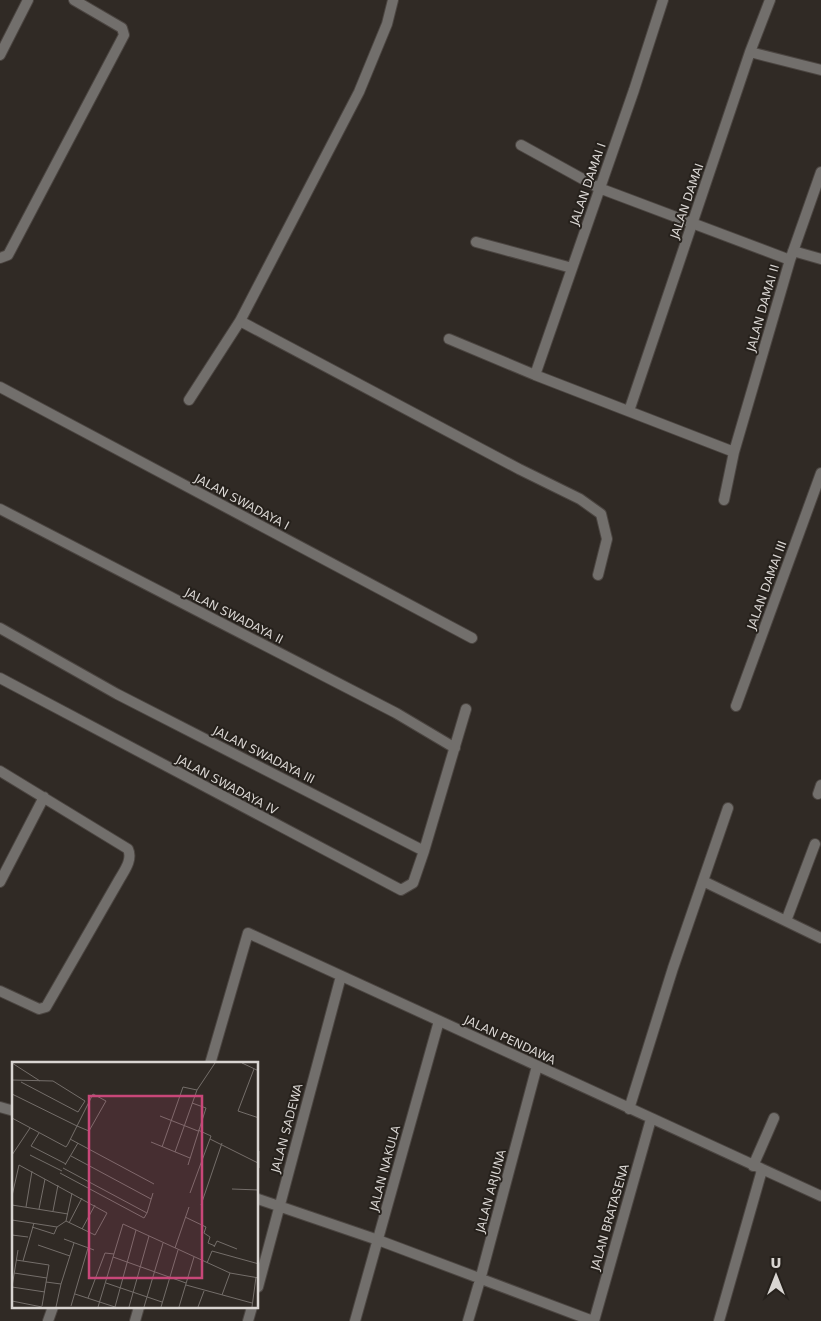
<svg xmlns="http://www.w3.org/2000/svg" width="821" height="1321" viewBox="0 0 821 1321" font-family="'DejaVu Sans',sans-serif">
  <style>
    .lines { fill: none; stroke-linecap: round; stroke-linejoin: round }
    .service-casing { stroke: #4b4541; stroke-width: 12 }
    .minor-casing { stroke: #4b4541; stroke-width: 12 }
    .service { stroke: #726f6c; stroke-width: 10 }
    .minor { stroke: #726f6c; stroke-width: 10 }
    .labels { text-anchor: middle; stroke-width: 4; stroke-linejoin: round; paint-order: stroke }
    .street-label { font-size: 12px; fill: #d9d5d2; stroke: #26211c }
    .inset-road { fill: none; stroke: #746e6a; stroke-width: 1 }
    .view { fill: #c84779; fill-opacity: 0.15; stroke: #c84779; stroke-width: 2.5 }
    .inset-edge { fill: none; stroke: #d9d5d2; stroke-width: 2.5 }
  </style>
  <rect width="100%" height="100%" fill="#302a25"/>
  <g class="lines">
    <g class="service-casing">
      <path id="service" d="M240,321L519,469L580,499L601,514L607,539L598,575
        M189,400L240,321L359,92L387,24L393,0"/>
    </g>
    <g class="minor-casing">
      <path id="minor" d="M750,52L821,70
        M0,55L28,0
        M521,145L599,188L790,260
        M476,242L572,268
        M793,251L821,259
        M0,258L8,255L124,35L122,28L74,0
        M449,339L535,375L734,452
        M535,375L634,90L663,0
        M0,387L472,638
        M629,411L750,52L770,0
        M724,500L734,452L790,260L821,172
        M0,509L396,713L455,748
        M0,628L117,694L424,851L466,709
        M0,678L401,890L413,883L424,851
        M736,706L821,473
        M0,771L128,849C133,860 124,871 119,880L46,1007L39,1009L0,991
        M818,794L821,785
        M703,881L821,938
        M0,882L44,797
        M786,921L815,844
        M210,1064L248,933L821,1196
        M0,1107L14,1111
        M629,1109L673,968L728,808
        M753,1166L774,1118
        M258,1199L378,1240L593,1321
        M258,1287L341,976
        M48,1321L53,1307
        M135,1321L139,1307
        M248,1321L252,1307
        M355,1321L439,1021
        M468,1321L480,1280L537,1066
        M594,1321L651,1119
        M719,1321L762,1170"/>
    </g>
    <use href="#service" class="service"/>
    <use href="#minor" class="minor"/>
  </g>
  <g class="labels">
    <g class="street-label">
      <text transform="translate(588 184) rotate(-71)" y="4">JALAN DAMAI I</text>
      <text transform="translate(687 201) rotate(-71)" y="4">JALAN DAMAI</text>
      <text transform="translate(763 308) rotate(-74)" y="4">JALAN DAMAI II</text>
      <text transform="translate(242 502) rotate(28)" y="4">JALAN SWADAYA I</text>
      <text transform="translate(767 585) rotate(-70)" y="4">JALAN DAMAI III</text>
      <text transform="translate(234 616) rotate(27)" y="4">JALAN SWADAYA II</text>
      <text transform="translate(264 755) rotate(27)" y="4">JALAN SWADAYA III</text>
      <text transform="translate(227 785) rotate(28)" y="4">JALAN SWADAYA IV</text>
      <text transform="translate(510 1040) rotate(25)" y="4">JALAN PENDAWA</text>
      <text transform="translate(287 1128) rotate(-75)" y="4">JALAN SADEWA</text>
      <text transform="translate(385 1168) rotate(-75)" y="4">JALAN NAKULA</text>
      <text transform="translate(491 1191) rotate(-75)" y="4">JALAN ARJUNA</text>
      <text transform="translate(610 1217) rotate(-74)" y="4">JALAN BRATASENA</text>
    </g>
  </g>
  <g transform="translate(12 1062)">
    <rect width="246" height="246" fill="#302a25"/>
    <path class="inset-road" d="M0,1L28,19M230,1L247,9M242,7L226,49L247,56M0,18L41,19L73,39L66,50L9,20M0,32L65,64L77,69L94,39L81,32L56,82L54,85L0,56M148,54L186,69M27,71L19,84L54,102M58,77L142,122M198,77L246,101M139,80L178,96M150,85L171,25L185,28M247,89V106M163,90L185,28L203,1M0,93L18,66M18,93L50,109M59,94L139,137M53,103L66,81M176,103L194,46L180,41M51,106L135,151L141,131M48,111L132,156L135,151M220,127L247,128M178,131L199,74L186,68M0,134L7,103L95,151L83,173L54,159M0,143L56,152M189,143L210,81M14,145L20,109M27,147L33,117M41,149L46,123M173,155L194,165L192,171L198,175L196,181L203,184M0,158L45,165L54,159L60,131M57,161L70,136M20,165L42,172L45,165M70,167L83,143M0,173L16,175M52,177L82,188M26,183L58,194M202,185L205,179L225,187M163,186L177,145M101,195L174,221M4,198L37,203L30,244M11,199L22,161M195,201L200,189L247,202M2,211L35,216M34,220L49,222L62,181M94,221L150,240M174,223L240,241M0,225L6,188M0,225L33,230M63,232L103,245M210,233L218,211M76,236L93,191L102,192M0,239L30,245M59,244L76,186M44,245L49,222M86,245L111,162L218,211L247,216M103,245L124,168M117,245L137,174M132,245L151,181M149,245L166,188M167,245L182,195M186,245L192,229M240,245L244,215"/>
    <path class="view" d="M77,34H190V216H77Z"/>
    <rect width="246" height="246" class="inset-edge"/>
  </g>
  <g transform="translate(776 1276)" stroke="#26211c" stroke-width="4" paint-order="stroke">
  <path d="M0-4L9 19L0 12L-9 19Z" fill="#d9d5d2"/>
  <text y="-8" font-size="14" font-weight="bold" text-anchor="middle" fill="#d9d5d2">U</text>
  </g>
</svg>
